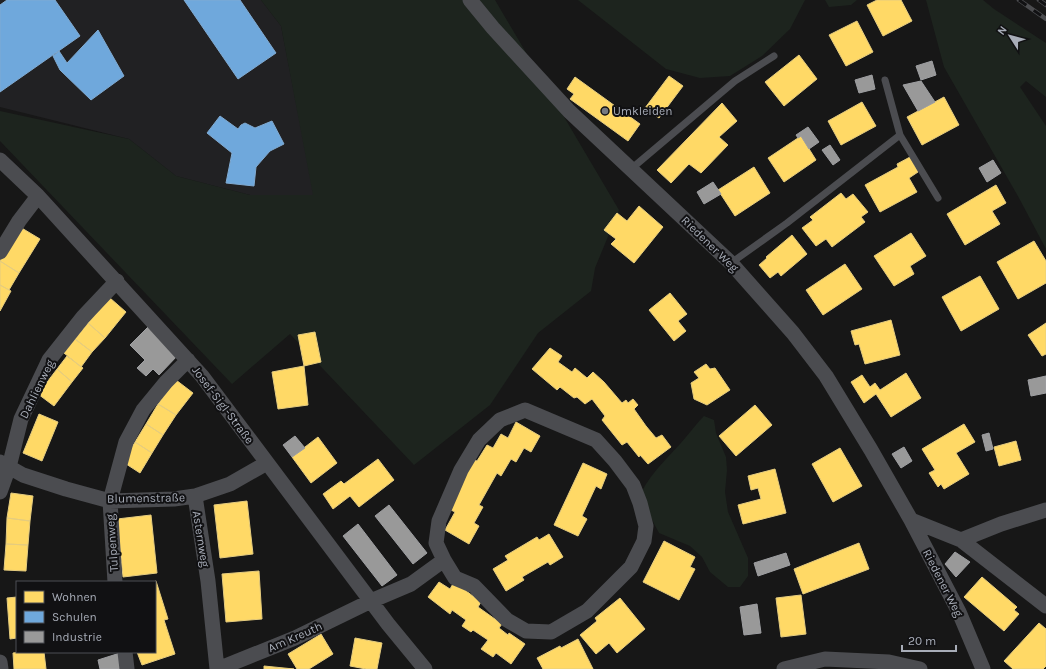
<svg xmlns="http://www.w3.org/2000/svg" width="1046" height="669" viewBox="0 0 1046 669" font-family="Karla,sans-serif">
  <style>
    .built { fill: #212123 }
    .green { fill: #1d241e }
    .homes { fill: #ffd966; stroke: #e5cc7f }
    .schools { fill: #6fa8dc; stroke: #80aad1 }
    .industry { fill: #999; stroke: #9e9fa2 }
    .lines { fill: none; stroke-linecap: round; stroke-linejoin: round }
    .service { stroke: #4b4c50; stroke-width: 7 }
    .minor { stroke: #4b4c50; stroke-width: 15 }
    .rail-casing { stroke: #4b4c4f; stroke-width: 4.5 }
    .rail { stroke: #111113; stroke-width: 3; stroke-dasharray: 9; stroke-linecap: butt }
    .poi-dot { fill: #757880; stroke: #111113; stroke-width: 1.5 }
    .labels { text-anchor: middle; stroke-width: 4; stroke-linejoin: round; paint-order: stroke }
    .poi-label { font-size: 12px; fill: #a8adb8; stroke: #111113; text-anchor: start }
    .street-label { font-size: 12px; fill: #a8adb8; stroke: #111113 }
  </style>
  <rect width="100%" height="100%" fill="#171717"/>
  <path class="built" d="M0,0H261L281,26L314,195H250L176,176L129,139L0,107Z"/>
  <path class="green" d="M261,0H495L619,210L595,268L591,291L538,333L490,405L414,465L290,334L232,384L0,141V111L129,139L176,176L250,195H313L281,26Z
    M578,0H805L790,29L762,56L730,76L700,78L666,69Z
    M825,0H857L851,5L829,7Z
    M926,0H983L994,9L1046,43V97L1026,81L1020,87L1046,126V249L1019,198L944,67Z
    M704,416L714,420L716,433L726,457L727,470L725,492L728,512L748,558V576L740,587H728L710,572L702,557L690,546L659,533L649,514L642,491C653,470 671,455 686,437C692,430 697,423 704,416Z"/>
  <path class="homes" d="M877,0H901L912,21L883,36L867,5Z
    M857,21L873,52L846,66L829,35Z
    M799,55L817,79L784,106L765,82Z
    M669,76L683,86L659,118L645,108Z
    M575,77L640,124L628,141L570,99L574,94L567,89Z
    M944,97L959,125L922,145L907,117Z
    M862,102L876,126L841,145L828,121Z
    M722,103L737,121L719,137L728,145L701,173L689,164L671,183L657,170Z
    M801,136L816,160L784,182L768,158Z
    M910,157L918,172L909,178L917,192L880,212L865,185L898,167L897,164Z
    M754,167L770,193L735,216L718,190Z
    M996,185L1006,203L992,211L1000,224L965,245L947,214Z
    M841,193L846,199L853,194L868,212L861,217L865,222L832,247L826,239L816,246L802,228L813,220L810,217Z
    M639,206L663,227L634,263L611,244L616,239L604,230L617,213L627,221Z
    M20,227L40,239L19,273L0,261Z
    M911,233L926,256L910,266L914,274L894,286L874,256Z
    M792,235L807,254L781,276L778,272L770,278L759,265L767,258L766,257Z
    M1034,241L1046,261V283L1018,299L997,262Z
    M0,261L19,273L9,290L0,285Z
    M845,264L862,289L823,315L806,290Z
    M980,276L999,309L961,331L942,297Z
    M0,285L11,291L0,311Z
    M670,293L687,314L678,321L686,331L674,341L649,310Z
    M110,298L126,312L105,338L88,323Z
    M891,320L900,355L865,364L859,344L855,345L851,331Z
    M88,323L105,338L92,352L75,339Z
    M1046,323V354L1042,356L1028,335Z
    M315,332L321,362L304,366L298,335Z
    M75,339L92,352L81,367L64,353Z
    M550,348L562,356L558,362L572,372L575,368L587,378L593,372L604,382L622,403L626,400L628,403L633,399L638,405L634,409L646,426L656,438L662,435L671,447L648,464L640,455L639,457L627,442L622,445L602,420L605,416L592,399L585,404L577,397L574,398L560,387L557,390L532,369Z
    M67,356L83,368L72,382L57,369Z
    M706,364L710,369L715,368L730,390L707,405L694,399L691,383L699,378L694,372Z
    M304,366L308,405L278,409L272,372Z
    M57,369L72,382L54,406L38,394Z
    M906,373L921,398L891,417L876,394L864,403L851,382L862,375L870,387L875,383L880,390Z
    M176,380L193,393L176,415L158,404Z
    M158,404L176,415L163,435L146,424Z
    M755,405L772,425L736,456L719,436Z
    M39,414L58,422L42,461L23,453Z
    M516,422L540,436L531,452L524,448L516,462L511,459L501,476L497,473L479,505L483,507L474,523L479,526L469,544L445,530L455,512L449,509L472,459L477,461L487,445L493,448L501,434L508,438Z
    M146,424L163,435L152,453L135,442Z
    M964,424L975,442L956,453L969,474L944,489L941,484L938,487L929,473L935,470L922,449Z
    M318,437L337,463L311,483L292,457Z
    M1016,441L1021,460L999,466L994,447Z
    M135,442L152,453L140,473L123,462Z
    M840,448L862,486L833,502L812,464Z
    M378,459L394,480L359,507L350,496L333,509L323,494L341,481L344,484Z
    M583,463L607,474L601,489L596,486L582,516L587,519L578,536L554,525Z
    M775,469L786,513L743,524L738,505L761,499L758,488L751,490L748,476Z
    M11,493L33,496L30,521L7,518Z
    M247,501L253,554L220,558L214,505Z
    M151,515L157,573L123,577L117,519Z
    M7,518L30,521L28,545L6,544Z
    M549,534L563,557L550,565L548,562L522,577L524,580L506,591L493,569L508,560L505,556L537,537L539,540Z
    M664,541L695,557L690,567L695,569L679,600L643,582Z
    M859,543L869,569L803,594L794,569Z
    M6,544L28,545L26,571L4,570Z
    M259,571L262,619L226,622L222,574Z
    M982,577L1017,607L1014,610L1019,614L1004,631L964,597Z
    M156,581L168,619L164,620L175,654L142,665L137,652H155V582H153Z
    M439,582L450,589L454,582L481,602L478,607L502,624L499,628L508,635L509,633L525,644L511,664L496,653L493,657L481,649L488,640L473,630L471,632L462,626L466,620L452,610L450,614L428,597Z
    M801,595L806,634L781,637L776,598Z
    M17,597V638L10,639L7,598Z
    M620,598L645,629L617,653L609,643L596,654L580,635L597,621L595,618Z
    M1039,623L1046,629V666L1043,669H1013L1004,661Z
    M321,634L333,654L309,669H297L288,654Z
    M355,638L382,643L377,669H366L350,666Z
    M578,639L593,669H543L537,658L560,646L561,648Z
    M21,652H44L46,669H14L13,653Z
    M264,666L294,669H264Z"/>
  <path class="schools" d="M7,0H55L80,36L0,92V5Z
    M184,0H240L276,53L238,79Z
    M98,30L124,76L91,100L60,70L53,56L59,51L67,63Z
    M220,116L238,129L241,125L245,123L255,128L272,121L284,144L270,151L256,167L254,186L226,183L232,153L207,133Z"/>
  <path class="industry" d="M932,61L936,75L921,80L916,66Z
    M872,75L875,89L859,93L855,80Z
    M921,81L935,102L918,111L903,85Z
    M808,127L819,142L809,149L801,136L798,138L796,135Z
    M830,145L840,160L833,165L822,150Z
    M993,160L1001,173L987,182L979,168Z
    M713,182L721,194L704,204L697,192Z
    M148,327L178,355L159,375L153,369L146,376L137,368L145,360L130,345Z
    M1046,376V393L1031,396L1028,380Z
    M989,433L993,449L986,451L982,435Z
    M295,436L305,448L292,457L283,445Z
    M904,447L912,461L901,468L892,454Z
    M389,505L427,553L413,564L375,516Z
    M358,524L397,575L382,586L343,536Z
    M955,552L970,562L956,577L945,564Z
    M786,553L790,565L758,576L754,563Z
    M757,604L761,633L744,635L740,607Z
    M120,653L125,669H100L98,660Z"/>
  <g class="lines">
    <path class="service" d="M885,80L900,135L938,198
      M631,169L735,81L774,56
      M731,263L787,223L900,135"/>
    <path class="minor" d="M470,0L493,28L569,111L731,263L793,333L826,376L871,450L911,520L959,612L983,669
      M0,160L38,196L202,376L388,624L425,669
      M0,252L19,221L38,196
      M0,462L23,475L66,489L110,501L174,499L195,496L230,484L267,463
      M0,492L9,467L21,419L49,360L83,317L117,281
      M195,496L208,581L217,669
      M911,520L961,540L1046,606
      M961,540L1001,524L1046,510
      M115,582L110,501L126,442L143,410L166,382L188,360
      M125,652L127,669
      M0,662L1,669
      M218,669L295,638L371,601L411,584L444,560L436,543L439,521L461,470L479,440L500,420L525,410L596,440L615,461L633,485L640,503L646,526L644,541L631,567L587,611L551,632L526,631L507,620L474,586L455,578L444,560
      M784,669L825,659L889,662L920,669"/>
    <g class="rail-casing">
      <path id="rail" d="M1019,0L1046,19
        M1039,0L1046,5"/>
    </g>
    <use href="#rail" class="rail"/>
  </g>
  <circle class="poi-dot" cx="605" cy="111" r="4"/>
  <g class="labels">
    <g class="poi-label">
      <text x="613" y="115">Umkleiden</text>
    </g>
    <g class="street-label">
      <text transform="translate(710 244) rotate(44)" y="4">Riedener Weg</text>
      <text transform="translate(37 389) rotate(-64)" y="4">Dahlienweg</text>
      <text transform="translate(223 405) rotate(53)" y="4">Josef-Sigl-Straße</text>
      <text transform="translate(146 498) rotate(-1)" y="4">Blumenstraße</text>
      <text transform="translate(201 539) rotate(81)" y="4">Asternweg</text>
      <text transform="translate(112 543) rotate(-94)" y="4">Tulpenweg</text>
      <text transform="translate(943 583) rotate(63)" y="4">Riedener Weg</text>
      <text transform="translate(295 637) rotate(-24)" y="4">Am Kreuth</text>
    </g>
  </g>
  <rect x="16" y="581" width="140" height="72" fill="#111113" stroke="#4d4f55"/>
  <rect x="24" y="591" width="20" height="12" fill="#ffd966" stroke="#4d4f55"/>
  <text x="52" y="601" font-size="12" fill="#a8adb8">Wohnen</text>
  <rect x="24" y="611" width="20" height="12" fill="#6fa8dc" stroke="#4d4f55"/>
  <text x="52" y="621" font-size="12" fill="#a8adb8">Schulen</text>
  <rect x="24" y="631" width="20" height="12" fill="#999999" stroke="#4d4f55"/>
  <text x="52" y="641" font-size="12" fill="#a8adb8">Industrie</text>
  <g transform="translate(1010 36) rotate(306)" stroke="#111113" stroke-width="3" paint-order="stroke">
  <path d="M0-3L7 15L0 10L-7 15Z" fill="#a8adb8"/>
  <text y="-6" font-size="11" font-weight="bold" text-anchor="middle" fill="#a8adb8">N</text>
  </g>
  <path d="M902 645v6h54v-6" fill="none" stroke="#a8adb8" stroke-width="2"/>
  <text x="908" y="645" font-size="12" fill="#a8adb8" stroke="#111113" stroke-width="3" paint-order="stroke">20 m</text>
</svg>
